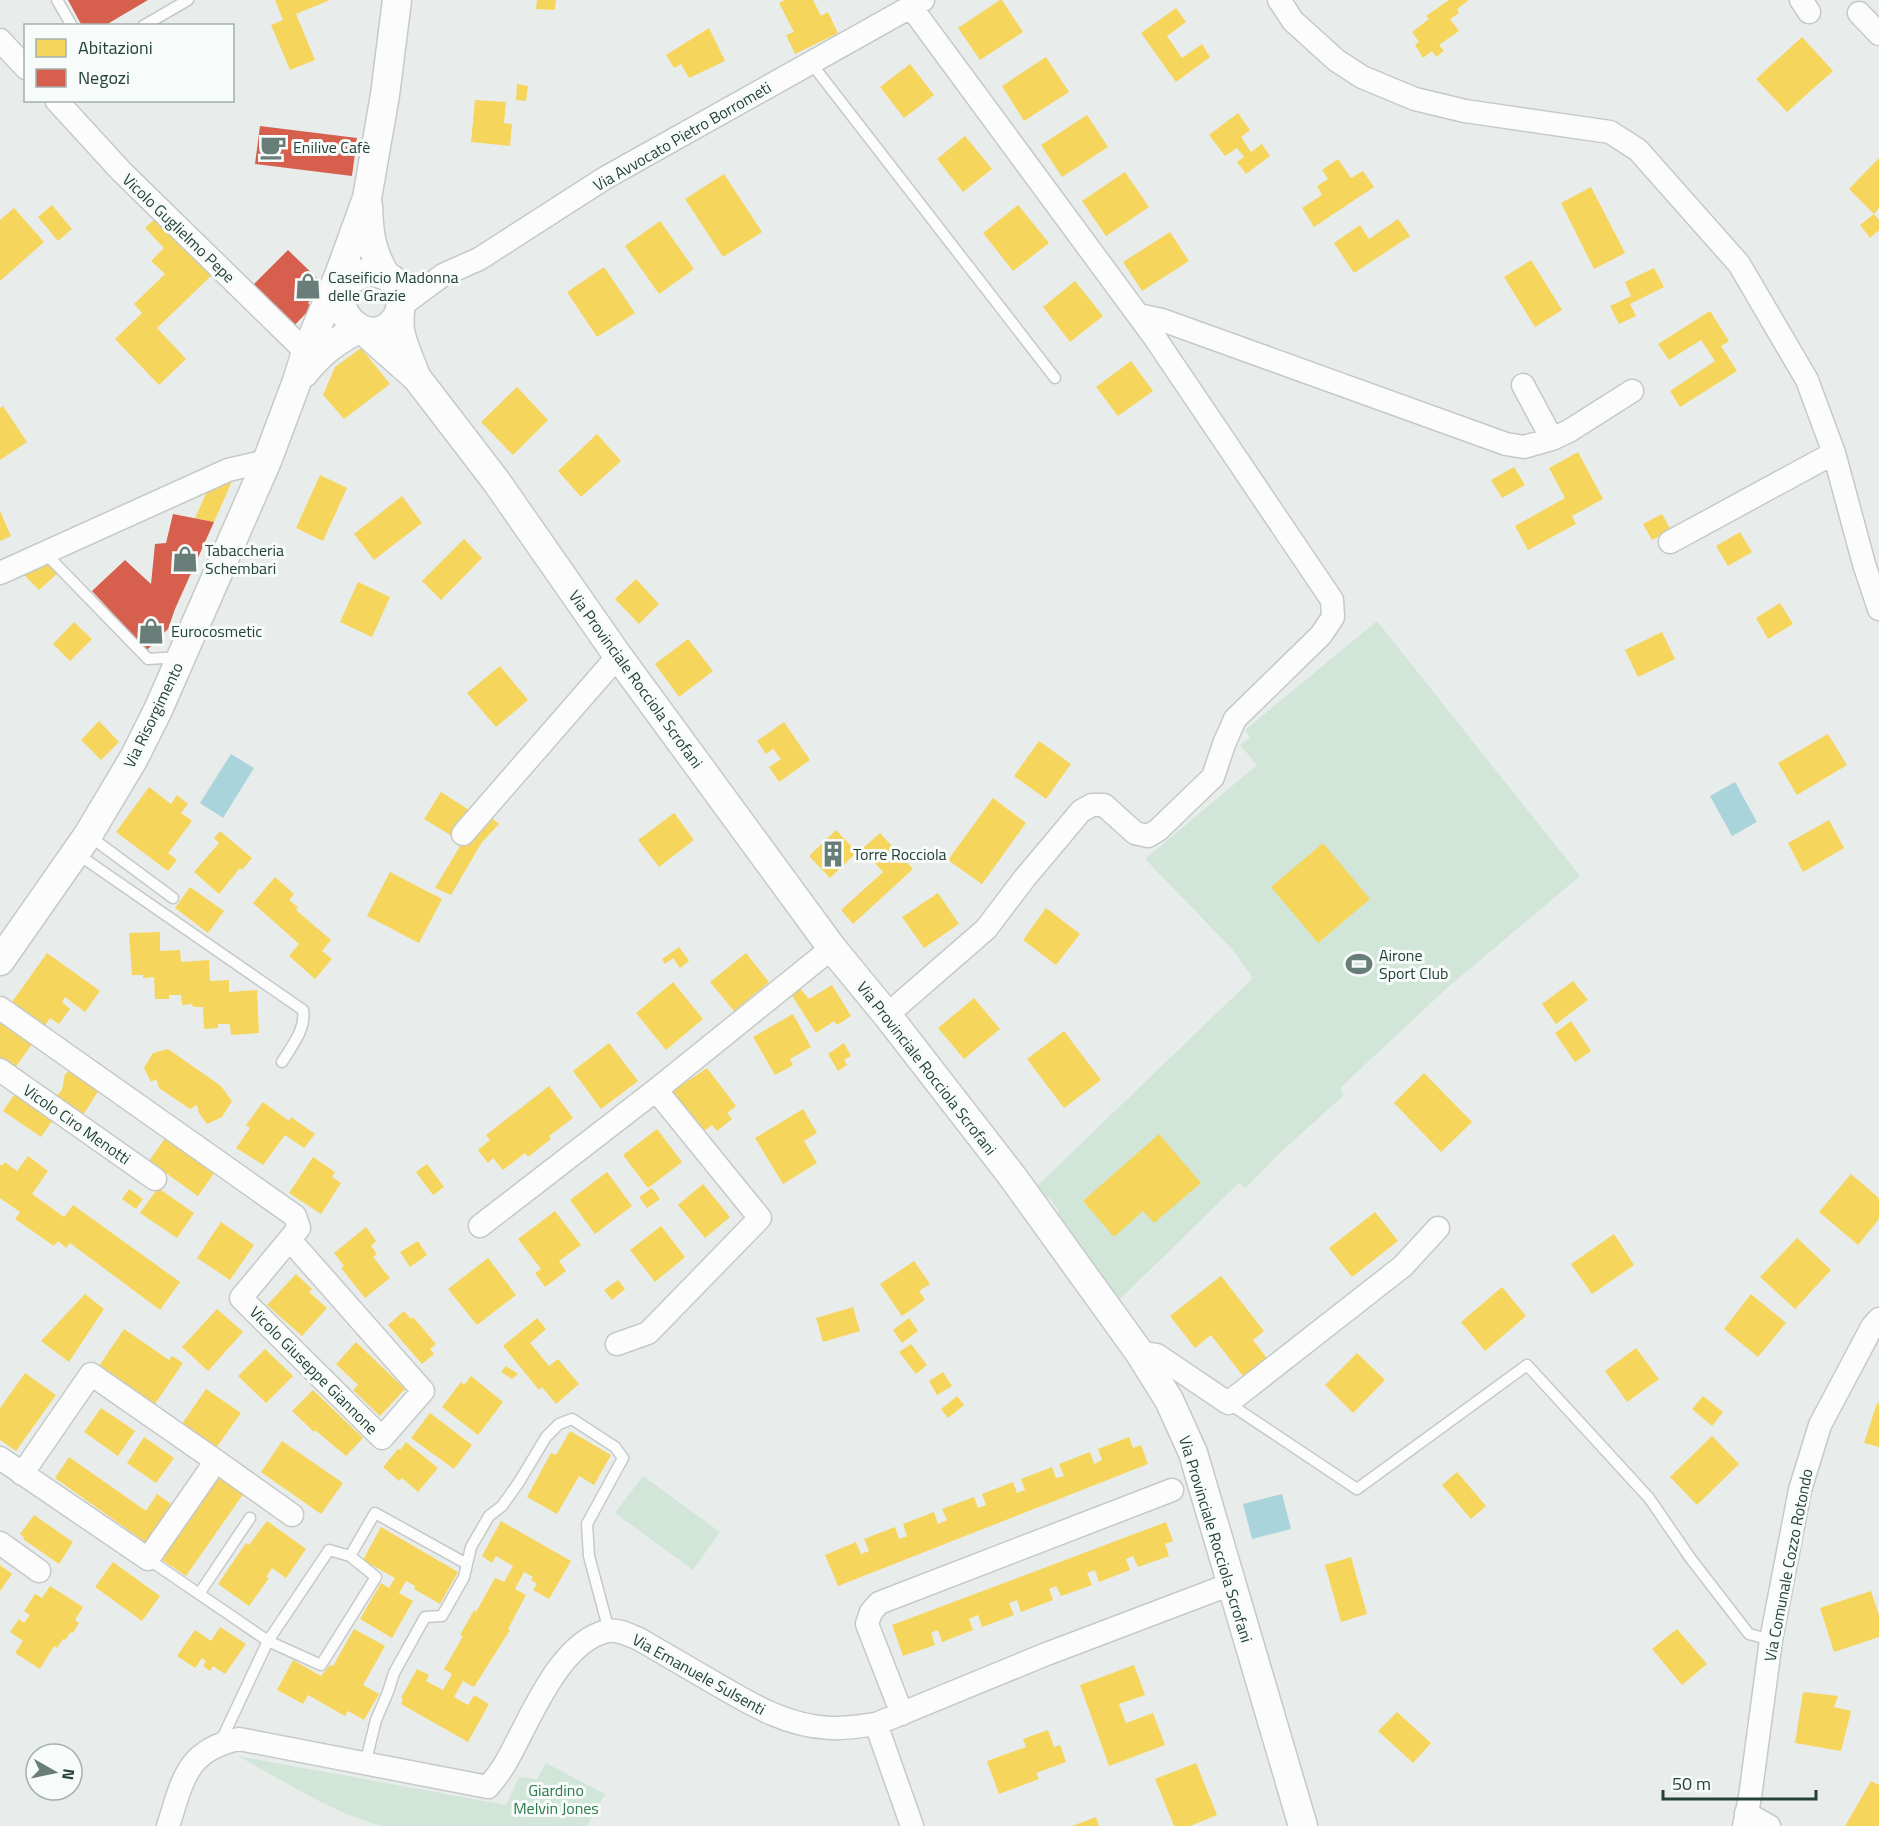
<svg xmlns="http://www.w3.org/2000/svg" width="1879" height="1826" viewBox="0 0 1879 1826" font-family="'Titillium Web',sans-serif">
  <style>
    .green { fill: #d1e6d8 }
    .water { fill: #a9d4db }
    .homes { fill: #f6d55c }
    .shops { fill: #d6604d }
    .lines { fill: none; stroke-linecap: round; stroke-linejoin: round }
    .service-casing { stroke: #c5cac8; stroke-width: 13 }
    .minor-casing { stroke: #c5cac8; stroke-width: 25 }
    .tertiary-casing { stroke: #c5cac8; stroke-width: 31 }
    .service { stroke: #fcfcfc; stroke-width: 10 }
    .minor { stroke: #fcfcfc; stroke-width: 22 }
    .tertiary { stroke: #fcfcfc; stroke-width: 28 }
    .labels { text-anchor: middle; stroke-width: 6; stroke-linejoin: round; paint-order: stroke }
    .street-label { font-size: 16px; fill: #24423a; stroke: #f7fbf9 }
    .poi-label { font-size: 16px; fill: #24423a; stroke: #f7fbf9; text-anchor: start }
    .park-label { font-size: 16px; fill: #2d7a4b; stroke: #f7fbf9 }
  </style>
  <rect width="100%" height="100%" fill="#e8edeb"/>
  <path class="green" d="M1377,621L1580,876L1447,988L1340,1088L1344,1095L1280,1153L1245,1189L1239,1183L1113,1306L1055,1222L1059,1211L1050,1199L1038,1197L1033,1190L1253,978L1232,949L1145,859L1257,765L1240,745L1250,737L1245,730Z
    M643,1476L720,1532L693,1570L615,1513Z
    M238,1756L506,1805L519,1777L537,1779L546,1763L605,1794L587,1826H382C334,1814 282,1780 238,1756Z"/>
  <path class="water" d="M231,754L254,768L223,818L200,803Z
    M1735,782L1757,822L1732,836L1710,796Z
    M1282,1494L1291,1529L1252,1539L1243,1504Z"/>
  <path class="homes" d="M275,0H330L296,14L315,60L290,70L271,25L283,20Z
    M537,0H556L555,10L536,9Z
    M785,0H813L821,16L828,12L838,33L795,54L786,35L794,32L779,3Z
    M1000,0H1002L1023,32L980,60L958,28Z
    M1449,0H1469L1457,9L1459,13L1450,19L1459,31L1439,45L1444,51L1436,57L1432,51L1423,58L1415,45L1419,42L1412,32L1429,19L1426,16Z
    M1176,8L1186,22L1167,36L1182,58L1202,44L1210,57L1176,82L1141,33Z
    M709,28L725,61L689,78L681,64L674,68L666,55Z
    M1802,37L1833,71L1787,112L1756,79Z
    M1046,57L1069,92L1024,121L1002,86Z
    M910,64L934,95L904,118L880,87Z
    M517,84L528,86L526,101L516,100Z
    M475,100L506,102L504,123L512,124L510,146L471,142Z
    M1238,113L1250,130L1241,137L1251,152L1262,144L1270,156L1246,174L1237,162L1244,157L1237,148L1225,156L1209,135Z
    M1087,115L1108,147L1062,177L1041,145Z
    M965,136L992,169L963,192L937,159Z
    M1879,158V208L1874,214L1849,189Z
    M1338,159L1351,178L1363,171L1374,187L1314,227L1302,208L1322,195L1317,186L1328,179L1322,170Z
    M1125,172L1149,207L1106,236L1082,201Z
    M724,174L762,232L723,257L685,199Z
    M1591,187L1625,253L1594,269L1561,203Z
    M52,205L72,229L58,241L38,217Z
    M1018,205L1049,243L1013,271L983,233Z
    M14,208L44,242L0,281V220Z
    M1874,214L1879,220V230L1870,238L1860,225Z
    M157,217L212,275L157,328L186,359L159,385L115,339L142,313L134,304L165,274L151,261L164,248L145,228Z
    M1398,219L1410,236L1354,273L1334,243L1360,225L1369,239Z
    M660,221L694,269L659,294L625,246Z
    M1170,232L1189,261L1142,291L1123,262Z
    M1531,260L1562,310L1535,327L1504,277Z
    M604,267L635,313L597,337L567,292Z
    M1654,268L1664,287L1630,304L1636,316L1619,324L1610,306L1631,296L1625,282Z
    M1075,281L1103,316L1070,342L1043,307Z
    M1710,311L1729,341L1721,346L1737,371L1680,407L1670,391L1715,361L1701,340L1669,360L1658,344Z
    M361,348L390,384L344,419L323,395L335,367Z
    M1131,361L1153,391L1118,416L1096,387Z
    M517,387L548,420L513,455L481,422Z
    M3,406L27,442L0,460V408Z
    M597,434L621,461L581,497L558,471Z
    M1578,452L1603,499L1572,516L1576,524L1528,550L1515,526L1565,498L1549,468Z
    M1514,467L1525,485L1502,498L1491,480Z
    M320,475L347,488L323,541L296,528Z
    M233,479L214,522L195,518L209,487Z
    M402,496L422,523L374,560L354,534Z
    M0,511L11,536L0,541Z
    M1662,514L1671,530L1652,540L1643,524Z
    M1740,532L1752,552L1728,566L1716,546Z
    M464,539L482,558L441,600L422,581Z
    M48,562L58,573L39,590L23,574Z
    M636,579L659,604L639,624L615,599Z
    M358,582L390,597L372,637L340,622Z
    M1780,603L1793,624L1768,639L1756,618Z
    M74,622L92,639L70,661L53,644Z
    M1662,632L1675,659L1638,677L1625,650Z
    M688,639L713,671L679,697L655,664Z
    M500,666L528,700L496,727L467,693Z
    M99,721L119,742L101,760L81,740Z
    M784,722L810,760L779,782L769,767L781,759L773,749L766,754L757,741Z
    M1828,734L1847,765L1797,795L1778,763Z
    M1039,741L1071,764L1046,799L1014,776Z
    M149,787L171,804L177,795L188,804L181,813L192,821L168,853L177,860L168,871L116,832Z
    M441,792L469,810L452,836L424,819Z
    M993,798L1026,823L982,884L948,860Z
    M485,812L499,824L482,842L451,895L435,888L469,831Z
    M674,813L694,840L659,867L638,840Z
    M1829,820L1844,848L1803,872L1788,843Z
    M836,830L857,852L830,878L809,856Z
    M220,831L252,858L242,870L240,868L219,894L194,872L219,843L214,838Z
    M880,833L913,869L853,924L841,910L883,872L862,849Z
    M1323,843L1370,899L1318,943L1271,887Z
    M390,872L442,899L419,943L367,916Z
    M275,877L294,894L289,900L298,907L296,910L331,940L322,951L332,959L315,979L289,956L299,944L253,903Z
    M190,887L224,911L208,933L175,908Z
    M938,893L959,924L924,948L902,917Z
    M1046,908L1080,934L1056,965L1023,940Z
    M160,932V951L180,950L181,962L209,960L210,981L229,980V992L257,990L259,1033L231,1035L230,1024H218V1028L204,1029L203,1007H193L192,1004L182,1005L181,995H169V999H155L154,977L143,978V975H132L129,933Z
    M679,947L689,961L680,968L673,958L665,964L662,959Z
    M47,953L100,991L85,1012L65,997L62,1002L70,1009L59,1024L50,1018L42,1029L10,1005Z
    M746,953L769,982L734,1011L710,982Z
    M1573,981L1588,1000L1556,1024L1542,1004Z
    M673,982L703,1019L666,1050L636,1013Z
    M832,985L851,1016L837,1025L834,1021L816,1033L791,994L799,987L809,999Z
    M974,998L1000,1029L964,1059L938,1028Z
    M793,1014L811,1047L790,1059L793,1065L775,1075L753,1037Z
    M3,1018L35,1040L12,1072L0,1063V1022Z
    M1571,1021L1591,1051L1575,1062L1555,1033Z
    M1064,1031L1101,1080L1064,1108L1027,1059Z
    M609,1043L638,1081L601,1109L573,1071Z
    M844,1043L851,1056L844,1060L847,1065L838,1071L828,1054Z
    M168,1049L221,1086L232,1101L222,1117L207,1124L199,1113L197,1105L190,1109L159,1088L156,1079L151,1082L144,1068L153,1053Z
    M707,1068L736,1106L727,1113L732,1119L717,1131L712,1125L701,1133L670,1093Z
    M73,1069L101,1087L81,1118L54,1099L62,1090L65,1074Z
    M1424,1073L1472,1122L1441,1152L1394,1103Z
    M549,1086L573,1118L549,1136L551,1139L528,1157L525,1153L503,1170L493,1158L488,1163L478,1150L490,1140L486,1135Z
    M19,1088L57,1114L41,1137L3,1111Z
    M263,1102L289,1121L291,1117L315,1134L304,1148L285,1135L263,1165L236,1148L250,1128L246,1125Z
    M803,1109L817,1133L804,1141L817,1163L783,1184L755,1138Z
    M657,1129L682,1162L648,1188L623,1155Z
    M168,1134L217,1169L198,1196L149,1161Z
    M1159,1134L1201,1183L1154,1223L1143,1211L1114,1237L1083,1201Z
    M28,1156L48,1171L32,1194L64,1217L73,1205L180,1282L160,1310L70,1243L66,1248L58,1241L54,1246L15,1219L20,1212L0,1198V1164L2,1166L5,1162L17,1171Z
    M313,1157L335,1172L332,1177L341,1183L321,1214L289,1193Z
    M427,1164L444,1187L433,1195L416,1172Z
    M607,1172L632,1206L595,1234L570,1200Z
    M1851,1174L1879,1198V1219L1858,1245L1819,1212Z
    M703,1184L730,1217L705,1238L678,1205Z
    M158,1188L194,1213L177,1238L140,1213Z
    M652,1188L660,1199L647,1208L639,1197Z
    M129,1189L143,1199L136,1209L122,1199Z
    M555,1211L581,1245L559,1261L566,1271L545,1287L535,1273L541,1269L518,1239Z
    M1375,1212L1398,1241L1352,1277L1329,1248Z
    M221,1222L254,1245L230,1280L197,1258Z
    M661,1226L685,1257L655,1282L630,1250Z
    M366,1227L376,1241L371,1246L377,1254L373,1257L390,1278L365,1298L341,1268L344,1266L334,1253Z
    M1614,1234L1634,1265L1592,1294L1571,1264Z
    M1797,1238L1831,1270L1795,1309L1760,1277Z
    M418,1241L427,1255L410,1267L400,1252Z
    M488,1258L516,1295L477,1325L448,1289Z
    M914,1261L930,1284L919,1291L925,1300L902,1316L880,1284Z
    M296,1274L312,1289L309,1292L327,1308L302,1336L267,1305Z
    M1221,1276L1264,1331L1253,1340L1269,1361L1246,1380L1211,1335L1195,1348L1170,1316Z
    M618,1280L625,1289L612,1300L604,1290Z
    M1502,1287L1526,1316L1485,1351L1461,1322Z
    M85,1294L104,1309L69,1362L41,1341Z
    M1751,1294L1786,1323L1758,1357L1724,1329Z
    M853,1307L860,1331L823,1342L816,1318Z
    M217,1309L243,1332L208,1371L182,1347Z
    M404,1311L411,1319L413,1317L436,1344L430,1349L434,1354L422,1364L388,1325Z
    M537,1318L546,1329L530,1343L549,1366L558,1359L579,1384L556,1404L542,1387L539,1390L503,1346Z
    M909,1318L918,1331L902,1343L893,1330Z
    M124,1329L169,1360L172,1356L183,1363L155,1404L99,1366Z
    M356,1342L405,1389L380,1416L353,1390L358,1385L336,1364Z
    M911,1344L927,1365L916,1374L899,1352Z
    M1636,1348L1659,1379L1627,1402L1605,1371Z
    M265,1349L293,1376L266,1403L238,1376Z
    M1357,1353L1385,1380L1353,1413L1325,1385Z
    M506,1366L518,1374L512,1379L501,1372Z
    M943,1372L952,1386L937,1395L929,1381Z
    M25,1373L56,1395L16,1451L0,1440V1408Z
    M471,1376L503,1402L478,1435L442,1407L461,1382L464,1385Z
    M206,1389L241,1413L216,1448L182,1424Z
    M313,1390L363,1438L346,1456L315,1430L314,1432L292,1411Z
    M957,1396L964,1405L948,1418L941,1409Z
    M1703,1396L1723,1412L1712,1426L1692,1409Z
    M1877,1403L1879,1404V1447L1864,1443Z
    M101,1408L135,1431L118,1456L84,1432Z
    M430,1413L472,1445L454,1469L411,1438Z
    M570,1431L611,1455L594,1485L579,1476L557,1514L527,1497L551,1453L556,1455Z
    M1712,1436L1739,1464L1697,1505L1670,1477Z
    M144,1437L174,1458L156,1483L127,1463Z
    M1129,1437L1133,1448L1141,1445L1148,1464L838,1586L825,1555L856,1542L861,1554L869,1551L864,1539L895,1527L899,1539L907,1536L903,1524L934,1512L938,1524L947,1520L942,1509L974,1497L978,1508L986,1505L982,1494L1013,1482L1017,1493L1025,1490L1021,1479L1052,1467L1056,1478L1064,1476L1059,1464L1090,1452L1094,1464L1102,1460L1098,1449Z
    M282,1441L343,1483L321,1514L261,1472Z
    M406,1442L438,1468L418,1492L402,1478L399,1481L383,1467L398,1449L400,1450Z
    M69,1457L146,1511L157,1494L174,1506L148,1544L55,1478Z
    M1457,1472L1486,1506L1471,1519L1442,1485Z
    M217,1475L244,1493L186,1576L159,1558Z
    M34,1515L73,1542L59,1564L23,1539L24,1537L20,1534Z
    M267,1521L306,1549L286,1578L272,1568L266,1577L269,1578L249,1606L218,1584L246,1543L249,1545Z
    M501,1521L571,1561L549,1599L533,1590L537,1584L531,1580L533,1577L524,1572L515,1589L526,1595L508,1629L510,1630L474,1687L463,1681L454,1697L468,1705L474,1695L489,1704L468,1742L401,1704L403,1699L401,1698L417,1669L429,1675L426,1681L443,1690L452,1674L444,1669L463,1636L460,1635L474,1610L476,1612L495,1578L504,1582L513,1566L496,1556L492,1563L482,1556Z
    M1166,1522L1173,1541L1165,1544L1169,1556L1138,1567L1133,1556L1126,1559L1130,1570L1099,1582L1095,1570L1087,1573L1092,1585L1061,1596L1056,1586L1049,1589L1053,1600L1021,1612L1017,1600L1009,1603L1014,1615L982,1627L978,1615L969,1619L973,1630L942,1642L938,1630L931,1633L935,1645L903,1656L892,1625Z
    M381,1527L458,1572L440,1604L414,1589L415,1586L406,1581L399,1593L413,1601L392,1638L360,1619L381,1583L389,1588L395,1578L363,1560Z
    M1351,1557L1367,1614L1341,1622L1325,1565Z
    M113,1562L160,1596L142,1621L95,1587Z
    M0,1565L12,1574L0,1591Z
    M50,1586L83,1607L75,1620L79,1623L73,1633L71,1632L65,1640L63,1639L57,1648L54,1646L40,1669L15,1653L23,1641L10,1632L19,1619L24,1623L30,1615L24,1611L35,1594L42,1598Z
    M1871,1591L1879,1615V1637L1834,1652L1820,1608Z
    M220,1627L246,1644L225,1674L213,1666L210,1671L203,1666L206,1661L202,1658L195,1668L177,1656L195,1630L211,1641Z
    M354,1629L385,1646L363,1685L379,1694L364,1720L348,1711L345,1716L308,1695L303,1704L277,1690L293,1660L321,1676L330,1665L333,1666Z
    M1677,1629L1707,1664L1682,1685L1652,1649Z
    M1134,1665L1145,1695L1119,1704L1126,1723L1153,1713L1165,1745L1109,1766L1080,1685Z
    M1803,1692L1838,1696L1834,1707L1851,1711L1841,1751L1795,1743Z
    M1397,1712L1431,1743L1413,1763L1378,1731Z
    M1048,1730L1054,1747L1060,1745L1066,1762L1036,1773L1039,1779L999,1794L987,1761L1026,1747L1023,1739Z
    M1196,1763L1217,1815L1190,1826H1174L1155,1779Z
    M1871,1781L1879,1785V1826H1845Z
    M1096,1817L1099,1826H1072Z"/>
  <path class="shops" d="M68,0H148L104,26H82Z
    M260,126L357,138L352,176L255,164Z
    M288,250L325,286L308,303L312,307L290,330L249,289Z
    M173,514L214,522L175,609L168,629L147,650L92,591L125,560L151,584L155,544L166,543Z"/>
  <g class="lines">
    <g class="service-casing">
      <path id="service" d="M57,0L72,26
        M143,26L188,0
        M811,63L1055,378
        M45,553L148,659L180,657
        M88,835L173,898
        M76,853L303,1010C306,1029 292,1046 282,1062
        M1228,1403L1357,1489L1527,1365L1649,1498L1691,1559L1749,1634L1771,1640
        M148,1559L268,1641L321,1665L376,1577L350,1556
        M199,1594L250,1518
        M220,1743L268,1641L329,1550L350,1556L375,1513L467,1564
        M365,1764L376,1720L388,1692L394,1673L425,1617L442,1616L464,1577L471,1547L489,1516L502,1506L519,1482L546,1437L559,1424L572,1419L615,1447L623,1458L587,1524L589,1556L609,1631"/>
    </g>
    <g class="minor-casing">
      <path id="minor" d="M1279,0L1293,21L1336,60L1362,77L1415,99L1465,111L1610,132L1638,150L1739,264L1807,380L1834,453L1864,564L1879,609
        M1801,0L1809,12
        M1859,13L1879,34
        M0,40L26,68
        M56,100L121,171L306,352
        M401,306L443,275L479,259L605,178L923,0
        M1138,315L1162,320L1506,444L1524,447L1552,439L1569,431L1632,391
        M1523,385L1552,439
        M1670,542L1834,453
        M0,573L228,470L267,461
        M463,834L618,656
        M0,1008L295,1216L299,1228L241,1298L382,1438L423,1391L290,1240
        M887,1015L986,929L1024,879L1081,811L1092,805H1104L1135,833L1148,836L1158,830L1213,777L1224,744L1235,719L1321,635L1333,617L1332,600L1155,338L911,7
        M0,1070L155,1179
        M480,1226L656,1090L832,948
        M617,1344L648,1333L760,1218L656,1090
        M1139,1352L1157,1355L1228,1403L1403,1266L1438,1228
        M0,1458L148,1559L216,1461L91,1374L22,1474
        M216,1461L292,1515
        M0,1543L39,1571
        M902,1714L867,1624L871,1612L879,1603L1172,1490
        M876,1724L912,1826
        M1746,1813L1769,1826
        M168,1826C183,1780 186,1750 239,1739L488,1787C494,1780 500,1772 505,1764C528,1725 558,1641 608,1631C618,1629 629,1635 639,1639C663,1653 687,1667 711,1681C749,1703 785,1726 830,1728C846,1729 861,1726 876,1724L1044,1655L1231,1584
        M1744,1826L1750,1797L1771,1640L1800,1490L1820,1425L1872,1327L1879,1319"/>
    </g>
    <g class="tertiary-casing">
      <path id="tertiary" d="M368,206C369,235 371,251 386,276
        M400,311C377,362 315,306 354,278C362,272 372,271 381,274C410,283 397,309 400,330C402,344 410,360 415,374
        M364,331L417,378L496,481L618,656L832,948L887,1015L1012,1176L1139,1352L1169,1400L1193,1453L1303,1826
        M304,373C320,353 336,340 359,329
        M0,961L88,835L134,758L158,710L267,461L297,381L306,352L339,275L367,198L385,95L397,0"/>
    </g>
    <use href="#service" class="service"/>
    <use href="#minor" class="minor"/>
    <use href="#tertiary" class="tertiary"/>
  </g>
  <defs>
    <g id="cafe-bare" transform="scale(2.07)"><path d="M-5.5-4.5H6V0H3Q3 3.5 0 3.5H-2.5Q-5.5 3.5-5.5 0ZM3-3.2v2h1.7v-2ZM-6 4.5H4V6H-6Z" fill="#697e78" stroke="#f7fbf9" stroke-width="2.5" paint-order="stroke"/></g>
    <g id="shop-bare" transform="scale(2.07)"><path d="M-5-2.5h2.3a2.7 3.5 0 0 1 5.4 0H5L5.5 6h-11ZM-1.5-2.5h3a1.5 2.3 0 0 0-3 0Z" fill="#697e78" stroke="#f7fbf9" stroke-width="2.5" paint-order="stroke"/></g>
    <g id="building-bare" transform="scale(2.07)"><path d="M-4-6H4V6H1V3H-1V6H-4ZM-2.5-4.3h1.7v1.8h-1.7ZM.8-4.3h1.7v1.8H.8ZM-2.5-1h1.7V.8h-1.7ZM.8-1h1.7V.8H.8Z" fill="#697e78" stroke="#f7fbf9" stroke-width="2.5" paint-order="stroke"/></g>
    <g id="stadium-bare" transform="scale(2.07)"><path d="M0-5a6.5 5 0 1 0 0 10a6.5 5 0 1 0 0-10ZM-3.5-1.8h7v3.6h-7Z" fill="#697e78" stroke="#f7fbf9" stroke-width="2.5" paint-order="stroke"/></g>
  </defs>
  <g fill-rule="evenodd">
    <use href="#cafe-bare" x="273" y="147"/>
    <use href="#shop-bare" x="308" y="286"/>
    <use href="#shop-bare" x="185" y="559"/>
    <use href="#shop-bare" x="151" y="631"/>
    <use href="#building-bare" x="833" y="854"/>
    <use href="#stadium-bare" x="1359" y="964"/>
  </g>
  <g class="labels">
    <g class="street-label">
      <text transform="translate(682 136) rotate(-30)" y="6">Via Avvocato Pietro Borrometi</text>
      <text transform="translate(179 228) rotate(44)" y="6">Vicolo Guglielmo Pepe</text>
      <text transform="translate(636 679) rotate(54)" y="6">Via Provinciale Rocciola Scrofani</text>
      <text transform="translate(153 715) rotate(-64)" y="6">Via Risorgimento</text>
      <text transform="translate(927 1068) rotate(52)" y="6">Via Provinciale Rocciola Scrofani</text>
      <text transform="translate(77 1124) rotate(35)" y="6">Vicolo Ciro Menotti</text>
      <text transform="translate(314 1370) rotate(45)" y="6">Vicolo Giuseppe Giannone</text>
      <text transform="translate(1216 1539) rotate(73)" y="6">Via Provinciale Rocciola Scrofani</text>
      <text transform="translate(1788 1565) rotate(-79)" y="6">Via Comunale Cozzo Rotondo</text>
      <text transform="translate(699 1674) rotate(29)" y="6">Via Emanuele Sulsenti</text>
    </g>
    <g class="poi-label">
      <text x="293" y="153">Enilive Cafè</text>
      <text x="328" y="283">Caseificio Madonna<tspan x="328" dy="18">delle Grazie</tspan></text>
      <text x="205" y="556">Tabaccheria<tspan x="205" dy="18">Schembari</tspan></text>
      <text x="171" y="637">Eurocosmetic</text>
      <text x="853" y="860">Torre Rocciola</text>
      <text x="1379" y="961">Airone<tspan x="1379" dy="18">Sport Club</tspan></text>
    </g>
    <g class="park-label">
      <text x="556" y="1796">Giardino<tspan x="556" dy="18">Melvin Jones</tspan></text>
    </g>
  </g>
  <rect x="24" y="24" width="210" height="78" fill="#f7fbf9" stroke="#a3b1ad" stroke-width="1.5"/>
  <rect x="36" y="39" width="30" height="18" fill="#f6d55c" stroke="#a3b1ad" stroke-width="1.5"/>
  <text x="78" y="54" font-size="18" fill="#24423a">Abitazioni</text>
  <rect x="36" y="69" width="30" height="18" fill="#d6604d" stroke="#a3b1ad" stroke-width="1.5"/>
  <text x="78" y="84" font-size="18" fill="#24423a">Negozi</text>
  <g transform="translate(54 1772) rotate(99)"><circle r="28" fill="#f7fbf9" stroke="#a3b1ad" stroke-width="1.5"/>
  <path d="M0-4.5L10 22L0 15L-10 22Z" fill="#697e78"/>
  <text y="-9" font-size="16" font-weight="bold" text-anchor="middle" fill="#24423a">N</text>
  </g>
  <path d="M1663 1790v9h153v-9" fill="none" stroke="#24423a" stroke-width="3"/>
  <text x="1672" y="1790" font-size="18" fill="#24423a" stroke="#f7fbf9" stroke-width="4.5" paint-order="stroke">50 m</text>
</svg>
